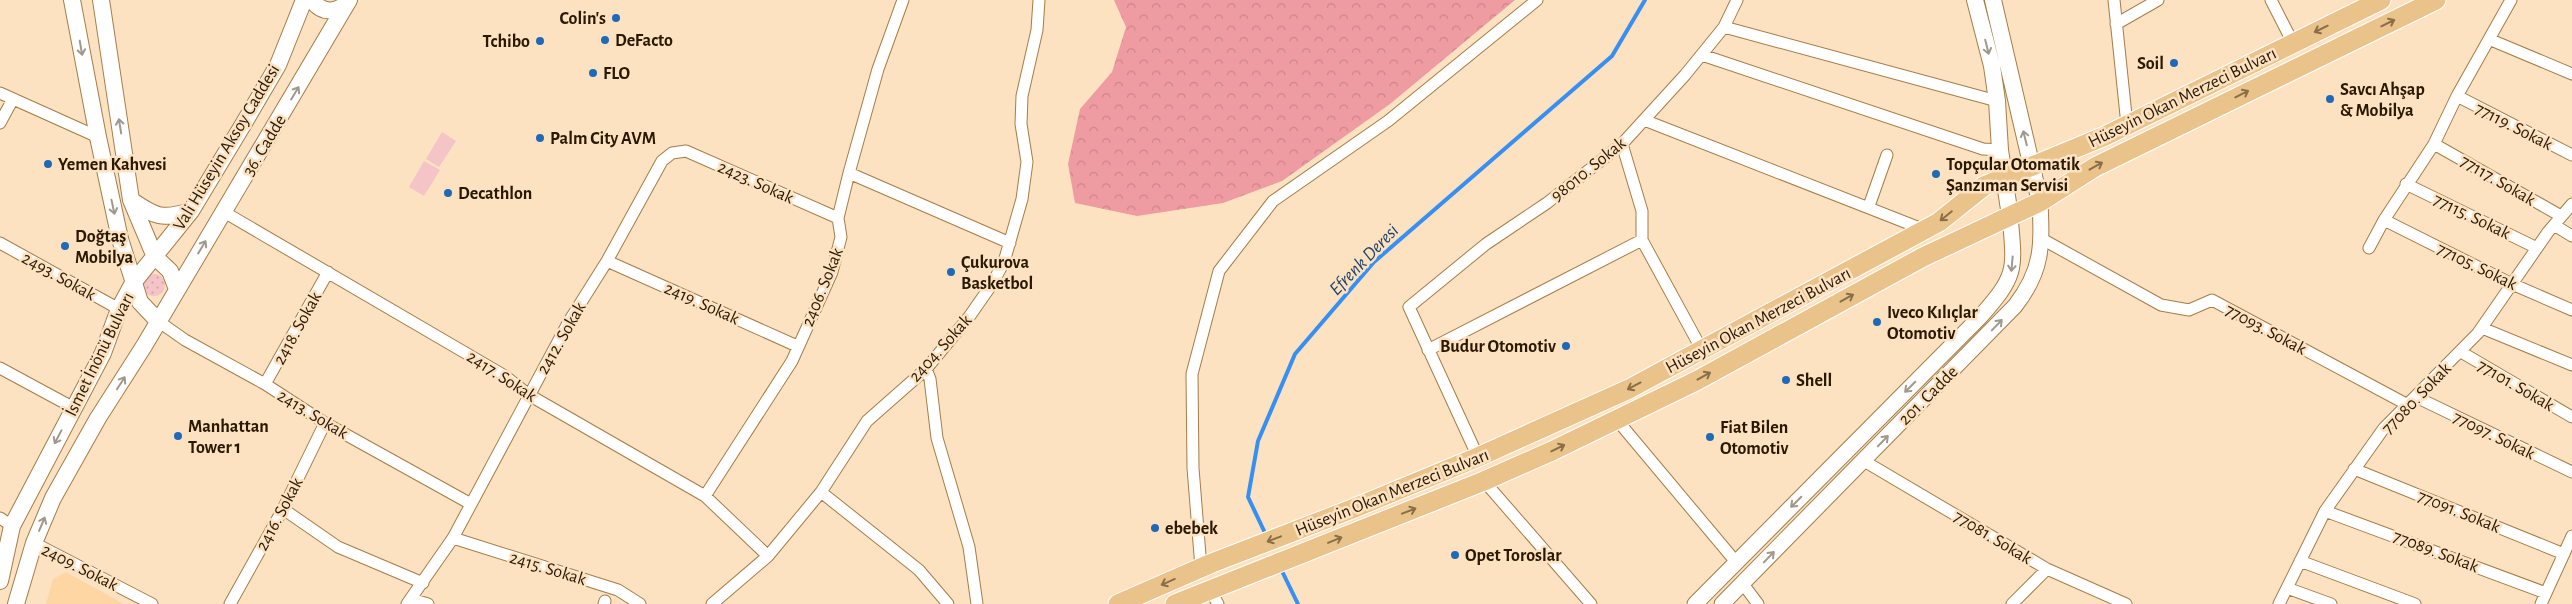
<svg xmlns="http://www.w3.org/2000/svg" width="2572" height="604" viewBox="0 0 2572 604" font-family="'Alegreya Sans',sans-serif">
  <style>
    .built { fill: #fdd6a4 }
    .grass { fill: url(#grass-dots) }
    .forest { fill: url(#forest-crowns) }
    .park { fill: #f4c4c7 }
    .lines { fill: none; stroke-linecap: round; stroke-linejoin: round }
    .stream { stroke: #378ff2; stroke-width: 4 }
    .minor-casing { stroke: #a57d47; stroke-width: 13 }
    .tertiary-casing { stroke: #a57d47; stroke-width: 17 }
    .secondary-casing { stroke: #a57d47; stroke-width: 18 }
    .primary-casing { stroke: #fff; stroke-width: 21 }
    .minor { stroke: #fff; stroke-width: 11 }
    .tertiary { stroke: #fff; stroke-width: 15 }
    .secondary { stroke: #fff; stroke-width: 16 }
    .primary { stroke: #e9c389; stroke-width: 19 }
    .oneway { stroke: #896e46 }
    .oneway2 { stroke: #9f988e }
    .poi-dot { fill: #1e69b8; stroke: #fce2c1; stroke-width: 2 }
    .labels { text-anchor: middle; stroke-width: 5; stroke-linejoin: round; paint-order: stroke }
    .poi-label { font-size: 18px; font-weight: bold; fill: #291903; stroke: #fce2c1; text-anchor: start }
    .street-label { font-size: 18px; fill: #291903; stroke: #fce2c1 }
    .water-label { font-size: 19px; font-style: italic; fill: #1e4068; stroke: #fce2c1 }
  </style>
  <defs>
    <pattern id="grass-dots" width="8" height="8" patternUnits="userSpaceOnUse" patternTransform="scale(1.25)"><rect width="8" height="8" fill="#f4c4c7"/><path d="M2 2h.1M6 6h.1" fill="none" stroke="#d1a8a9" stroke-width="1.8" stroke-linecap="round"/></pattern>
    <pattern id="forest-crowns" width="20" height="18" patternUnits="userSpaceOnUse" patternTransform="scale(1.25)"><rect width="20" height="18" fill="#ef9ba2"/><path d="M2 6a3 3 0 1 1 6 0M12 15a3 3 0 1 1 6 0" fill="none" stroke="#cd858a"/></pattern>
  </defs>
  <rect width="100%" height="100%" fill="#fce2c1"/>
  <path class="built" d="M66,572L124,604H46L53,579Z"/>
  <path class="grass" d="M143 285a11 11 0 1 1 22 0a11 11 0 1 1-22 0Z"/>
  <path class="forest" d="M1114,0H1515L1390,104L1282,181L1223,203L1137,216L1075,203L1068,164L1080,109L1112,72L1126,27Z"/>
  <path class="park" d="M442,132L456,141L439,167L426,159Z
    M424,161L440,170L424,196L409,187Z"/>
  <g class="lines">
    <path class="stream" d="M1266,535L1248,497L1258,441L1295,354L1374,262L1612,56L1645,0
      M1280,567L1298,604"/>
    <g class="minor-casing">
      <path id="minor" d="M2114,0L2127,125
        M2271,0L2293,43
        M2116,24L2158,0
        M1724,27L1997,101
        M2491,40L2572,74
        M1702,55L1983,149L2000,150
        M0,93L98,137
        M2457,96L2572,155
        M1644,120L1925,230
        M0,123L13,99
        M1622,144L1642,211V240L1702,350
        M2434,144L2561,216
        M849,173L1010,243
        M2406,184L2537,248
        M1869,206L1887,155
        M224,212L505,376L529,395L705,496L768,556
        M2384,220L2512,284L2572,310
        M2554,225L2572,236
        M2042,239L2161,305L2189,310L2212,300L2408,405
        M0,243L119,309
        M2369,248L2384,220L2434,144L2457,96L2511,0
        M607,261L797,346
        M158,321L185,340L265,384L325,423L471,504
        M2482,328L2572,365
        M1428,350L1642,240
        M2461,352L2572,417
        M0,368L74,408
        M926,369L930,379L937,438L969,547L977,604
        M265,384L328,272
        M2416,397L2572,472
        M1617,420L1736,562
        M1478,457L1409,307L1486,244L1547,203L1622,144L1685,75L1724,27L1737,0
        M1864,461L2047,569L2126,604
        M2354,469L2564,554
        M1484,481L1591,604
        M821,492L919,570L948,604
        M705,496L792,361L832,272L841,237L838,218L849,173L878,69L903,0
        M283,509L338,547L423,583
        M2325,511L2546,593
        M0,518L12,526
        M453,538L618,590L640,604
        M34,543L152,604
        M2300,561L2415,604
        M1201,568L1193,468L1192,374L1219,271L1273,201L1388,121L1537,0
        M1743,584L1758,604
        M2287,588L2331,604
        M1210,590L1218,604
        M411,599L428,604
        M230,604L283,509L325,423
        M407,604L453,538L568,323L607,261L662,161L672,153L686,151L838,218
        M604,604L605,601
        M712,604L768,556L821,492L867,421L926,369L969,317L992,284L1004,262L1022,199L1027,162L1021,124L1022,96L1037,30L1039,0
        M2012,604L2047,569
        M2279,604L2325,511L2384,428L2478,333L2548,232L2572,204
        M2541,604L2572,536"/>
    </g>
    <g class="tertiary-casing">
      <path id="tertiary" d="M1695,604L1980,317C2017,275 2015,271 2010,216
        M1722,604L2015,306C2043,270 2042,246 2040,202"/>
    </g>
    <g class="secondary-casing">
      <path id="secondary" d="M72,0L98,137L120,239L140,302L158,321
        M101,0L131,200L155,257L170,271L177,289
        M312,0C322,14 337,13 348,2
        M1975,0L1992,66L1997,101L2000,150L2010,216
        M1993,0L2040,202
        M131,200C156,217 162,220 191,211
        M0,581L12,526L103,353L119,309L133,283L191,211L244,123L278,65L304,0
        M16,604L34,543L53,498L98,418L144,346L349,0"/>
    </g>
    <g class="primary-casing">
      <path id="primary" d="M1118,604L1212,563L1352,509L1478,457L1629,389L1939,222L1984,186L2105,136L2381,0
        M1175,604L1484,481L1552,451L1696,381L1923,257L2040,202L2095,167L2436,0"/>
    </g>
    <use href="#minor" class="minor"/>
    <use href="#tertiary" class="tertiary"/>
    <use href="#secondary" class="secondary"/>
    <use href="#primary" class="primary"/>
  </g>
  <defs><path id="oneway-shaft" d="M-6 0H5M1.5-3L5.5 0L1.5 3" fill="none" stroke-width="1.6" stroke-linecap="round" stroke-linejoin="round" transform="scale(1.25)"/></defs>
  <g class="oneway">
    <use href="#oneway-shaft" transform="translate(2388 23) rotate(-26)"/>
    <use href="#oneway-shaft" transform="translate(2321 29) rotate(154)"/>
    <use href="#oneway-shaft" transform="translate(2242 94) rotate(-27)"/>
    <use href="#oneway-shaft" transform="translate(2096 166) rotate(-29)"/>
    <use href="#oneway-shaft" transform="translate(1946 216) rotate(141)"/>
    <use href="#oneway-shaft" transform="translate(1847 298) rotate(-29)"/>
    <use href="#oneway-shaft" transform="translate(1704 376) rotate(-29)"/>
    <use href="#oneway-shaft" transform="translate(1634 386) rotate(152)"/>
    <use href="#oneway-shaft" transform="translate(1558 448) rotate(-26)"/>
    <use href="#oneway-shaft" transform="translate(1409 511) rotate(-21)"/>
    <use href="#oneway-shaft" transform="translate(1274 539) rotate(159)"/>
    <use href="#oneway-shaft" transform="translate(1335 540) rotate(-22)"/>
    <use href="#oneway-shaft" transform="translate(1168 582) rotate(156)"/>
  </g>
  <g class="oneway2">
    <use href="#oneway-shaft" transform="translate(1987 47) rotate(76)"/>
    <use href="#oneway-shaft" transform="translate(81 48) rotate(80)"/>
    <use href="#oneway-shaft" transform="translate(295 93) rotate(-59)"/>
    <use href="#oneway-shaft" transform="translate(120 126) rotate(-99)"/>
    <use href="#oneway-shaft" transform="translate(2025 138) rotate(-104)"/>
    <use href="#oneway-shaft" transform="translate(113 207) rotate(78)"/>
    <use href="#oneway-shaft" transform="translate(202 247) rotate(-59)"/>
    <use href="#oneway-shaft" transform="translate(2012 264) rotate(95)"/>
    <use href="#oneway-shaft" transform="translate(1997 325) rotate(-46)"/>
    <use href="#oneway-shaft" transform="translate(121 383) rotate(-57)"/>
    <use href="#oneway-shaft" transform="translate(1910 387) rotate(135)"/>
    <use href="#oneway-shaft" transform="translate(58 437) rotate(118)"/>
    <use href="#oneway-shaft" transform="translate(1883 441) rotate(-46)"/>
    <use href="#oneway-shaft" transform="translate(1796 502) rotate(135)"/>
    <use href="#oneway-shaft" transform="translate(42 524) rotate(-67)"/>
    <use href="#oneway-shaft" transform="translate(1769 557) rotate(-46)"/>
  </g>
  <g class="poi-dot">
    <circle cx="616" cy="18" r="5"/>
    <circle cx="605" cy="40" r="5"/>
    <circle cx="540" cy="41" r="5"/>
    <circle cx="2174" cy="63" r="5"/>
    <circle cx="593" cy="73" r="5"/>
    <circle cx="2330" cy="99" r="5"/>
    <circle cx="540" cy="138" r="5"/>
    <circle cx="48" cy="164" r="5"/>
    <circle cx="1936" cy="174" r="5"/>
    <circle cx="448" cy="193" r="5"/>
    <circle cx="65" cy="246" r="5"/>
    <circle cx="951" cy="272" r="5"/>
    <circle cx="1877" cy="322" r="5"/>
    <circle cx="1566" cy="346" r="5"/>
    <circle cx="1786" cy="380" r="5"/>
    <circle cx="178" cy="436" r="5"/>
    <circle cx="1710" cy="437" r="5"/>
    <circle cx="1155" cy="528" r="5"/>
    <circle cx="1455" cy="555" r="5"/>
  </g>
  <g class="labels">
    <g class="poi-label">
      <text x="606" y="24" text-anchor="end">Colin's</text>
      <text x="615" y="46">DeFacto</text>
      <text x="530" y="47" text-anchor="end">Tchibo</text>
      <text x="2164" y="69" text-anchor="end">Soil</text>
      <text x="603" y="79">FLO</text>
      <text x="2340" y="95">Savcı Ahşap<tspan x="2340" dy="21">&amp; Mobilya</tspan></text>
      <text x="550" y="144">Palm City AVM</text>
      <text x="58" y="170">Yemen Kahvesi</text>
      <text x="1946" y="170">Topçular Otomatik<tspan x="1946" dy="21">Şanzıman Servisi</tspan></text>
      <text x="458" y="199">Decathlon</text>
      <text x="75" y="242">Doğtaş<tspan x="75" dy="21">Mobilya</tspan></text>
      <text x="961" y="268">Çukurova<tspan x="961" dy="21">Basketbol</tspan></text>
      <text x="1887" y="318">Iveco Kılıçlar<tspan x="1887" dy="21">Otomotiv</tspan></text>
      <text x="1556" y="352" text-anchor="end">Budur Otomotiv</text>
      <text x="1796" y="386">Shell</text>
      <text x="188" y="432">Manhattan<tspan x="188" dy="21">Tower 1</tspan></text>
      <text x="1720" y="433">Fiat Bilen<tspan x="1720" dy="21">Otomotiv</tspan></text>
      <text x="1165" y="534">ebebek</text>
      <text x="1465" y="561">Opet Toroslar</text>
    </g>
    <g class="street-label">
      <text transform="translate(2182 97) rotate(-26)" y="6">Hüseyin Okan Merzeci Bulvarı</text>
      <text transform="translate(2514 126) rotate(27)" y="6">77119. Sokak</text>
      <text transform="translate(264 145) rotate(-59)" y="6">36. Cadde</text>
      <text transform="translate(226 147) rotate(-59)" y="6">Vali Hüseyin Aksoy Caddesi</text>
      <text transform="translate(1588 169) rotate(-39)" y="6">98010. Sokak</text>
      <text transform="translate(2498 180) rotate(30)" y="6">77117. Sokak</text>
      <text transform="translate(756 182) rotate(24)" y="6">2423. Sokak</text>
      <text transform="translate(2472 216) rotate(26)" y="6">77115. Sokak</text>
      <text transform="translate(2477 266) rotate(26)" y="6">77105. Sokak</text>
      <text transform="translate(59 276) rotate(29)" y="6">2493. Sokak</text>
      <text transform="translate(822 287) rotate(-68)" y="6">2406. Sokak</text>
      <text transform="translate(702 303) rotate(24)" y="6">2419. Sokak</text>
      <text transform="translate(1758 320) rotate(-28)" y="6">Hüseyin Okan Merzeci Bulvarı</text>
      <text transform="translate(297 328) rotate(-61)" y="6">2418. Sokak</text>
      <text transform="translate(2266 329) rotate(28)" y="6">77093. Sokak</text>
      <text transform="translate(561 338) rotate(-60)" y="6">2412. Sokak</text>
      <text transform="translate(940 348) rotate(-48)" y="6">2404. Sokak</text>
      <text transform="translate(99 354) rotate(-64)" y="6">İsmet İnönü Bulvarı</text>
      <text transform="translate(502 376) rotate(33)" y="6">2417. Sokak</text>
      <text transform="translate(2516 385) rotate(30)" y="6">77101. Sokak</text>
      <text transform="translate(1928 395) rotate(-45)" y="6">201. Cadde</text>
      <text transform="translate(2416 398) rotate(-46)" y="6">77080. Sokak</text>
      <text transform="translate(313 414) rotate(31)" y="6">2413. Sokak</text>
      <text transform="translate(2494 435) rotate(26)" y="6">77097. Sokak</text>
      <text transform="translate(1392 492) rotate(-22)" y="6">Hüseyin Okan Merzeci Bulvarı</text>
      <text transform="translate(2459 511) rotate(22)" y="6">77091. Sokak</text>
      <text transform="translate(279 514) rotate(-62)" y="6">2416. Sokak</text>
      <text transform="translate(1993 537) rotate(31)" y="6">77081. Sokak</text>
      <text transform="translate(2436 551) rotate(21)" y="6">77089. Sokak</text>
      <text transform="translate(80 567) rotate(27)" y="6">2409. Sokak</text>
      <text transform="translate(548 568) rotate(17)" y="6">2415. Sokak</text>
    </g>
    <g class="water-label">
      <text transform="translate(1363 259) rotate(-46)" y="7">Efrenk Deresi</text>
    </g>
  </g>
</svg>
